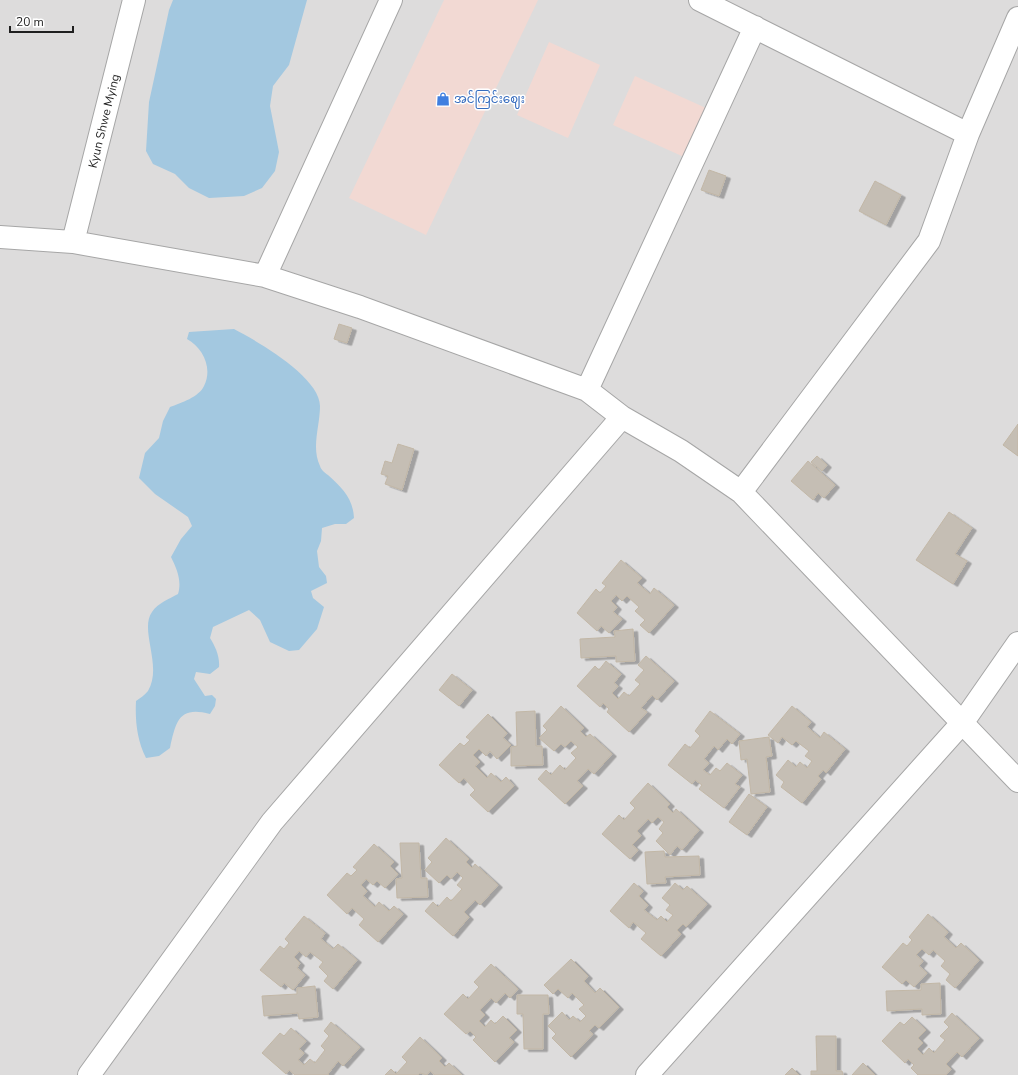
<svg xmlns="http://www.w3.org/2000/svg" width="1018" height="1075" viewBox="0 0 1018 1075" font-family="'Nunito Sans','Noto Sans Myanmar',sans-serif">
  <style>
    .residential { fill: #dddcdc }
    .commercial { fill: #f2d9d3 }
    .water { fill: #a3c8e0 }
    .building { fill: #c5beb4; stroke: #c2b7a6; filter: url(#shadow) }
    .lines { fill: none; stroke-linecap: round; stroke-linejoin: round }
    .minor-casing { stroke: #a6a6a6; stroke-width: 24 }
    .minor { stroke: #fff; stroke-width: 22 }
    .labels { text-anchor: middle; stroke-width: 3; stroke-linejoin: round; paint-order: stroke }
    .shop-label { font-size: 12px; fill: #366cbe; stroke: #fff; text-anchor: start }
    .street-label { font-size: 12px; fill: #1f1f1f; stroke: #fff }
  </style>
  <defs>
    <filter id="shadow"><feDropShadow dx="4.5" dy="2.5" stdDeviation="0" flood-color="#0004"/></filter>
  </defs>
  <rect width="100%" height="100%" fill="#f0eee4"/>
  <path class="residential" d="M0,0H1018V1075H0Z"/>
  <path class="commercial" d="M444,0H538L426,235L349,198Z
    M549,42L600,65L568,138L517,115Z
    M635,76L706,108L684,157L613,125Z"/>
  <path class="water" d="M173,0H307L289,65L273,86L270,106L279,152L275,171L262,188L244,196L209,198L189,188L175,174L153,164L146,151L149,102L169,10Z
    M234,329C257,341 320,377 320,406C320,426 311,447 320,466C321,470 325,473 328,475C342,488 353,498 354,518L346,524H335L322,528L321,541L317,551L319,567L326,576L327,583L311,591L313,598L324,607L317,629L299,650L289,651L270,642L260,620L249,610L213,627L210,638C215,646 220,656 219,667L210,674L196,672L194,679L205,696L212,695L216,699L215,706L210,714C179,706 176,721 170,748L159,756L146,758C137,740 135,721 136,701C140,698 145,695 148,691C163,666 139,630 152,612C158,603 169,599 178,594C182,581 177,569 171,557L181,539L192,526L188,517L155,494L139,478L145,453L159,438L163,421L170,407C181,403 199,397 204,386C213,368 203,348 187,339L189,332Z"/>
  <path class="building" d="M709,170L726,176L719,196L701,190Z
    M875,181L901,195L886,225L859,211Z
    M339,324L352,328L347,343L334,339Z
    M1018,424V456L1003,445Z
    M398,444L414,449L402,490L385,484L388,476L381,474L385,461L392,463Z
    M817,456L827,465L822,471L811,462Z
    M808,461L835,485L824,498L818,493L813,500L791,481Z
    M949,512L972,528L955,554L967,561L953,584L916,560Z
    M621,560L642,578L637,583L650,594L654,588L674,605L649,633L640,625L645,620L635,611L639,607L627,596L622,601L616,595L611,601L617,607L613,612L622,619L609,633L601,626L597,631L577,613L596,589L600,593L606,586L602,583Z
    M633,629L635,661L616,662V656L581,658L580,639L615,637L614,631Z
    M646,656L674,681L657,700L652,695L641,708L647,712L629,732L607,712L609,709L603,703L600,707L577,686L595,666L599,670L606,661L621,674L614,683L618,686L612,693L618,699L624,692L629,696L640,684L635,680L644,670L638,665Z
    M452,674L472,690L459,706L439,690Z
    M561,706L584,728L580,731L586,737L590,734L612,754L594,774L588,769L577,781L583,786L565,804L538,779L546,770L551,775L560,765L565,770L576,758L571,753L578,747L571,741L565,747L561,744L554,751L539,738L547,730L543,726Z
    M792,706L811,722L807,727L820,738L824,732L845,749L826,773L823,770L818,776L821,779L802,803L781,787L784,782L776,775L788,760L796,767L800,762L807,768L812,761L805,756L809,751L796,741L792,745L782,737L778,743L768,735Z
    M535,711L536,746H542L543,765L511,766V747L517,746L516,712Z
    M710,711L740,734L732,744L727,739L718,750L714,746L704,759L709,763L703,770L710,775L716,768L720,771L727,763L742,775L735,784L740,787L724,808L699,789L702,785L695,780L692,784L668,765L685,744L690,748L700,736L695,731Z
    M488,714L507,733L503,738L511,745L497,759L490,751L486,756L479,749L473,755L480,762L475,766L487,778L491,773L501,782L506,777L514,786L488,812L470,795L475,790L464,778L459,783L439,765L460,743L464,746L470,740L466,737Z
    M769,737L772,756L766,757L770,792L751,794L747,759L741,760L739,741Z
    M648,783L670,804L667,807L673,813L676,809L699,830L682,850L677,846L670,855L656,841L663,833L659,829L664,822L658,817L652,823L648,819L637,831L641,836L632,845L638,850L630,859L602,834L619,815L624,820L635,808L630,803Z
    M749,794L767,807L747,835L729,822Z
    M446,838L469,859L466,862L472,868L475,864L498,885L480,905L475,900L464,912L469,917L453,936L425,911L433,902L438,907L447,897L451,901L462,889L457,885L463,878L457,872L451,879L447,875L439,883L425,870L432,862L428,858Z
    M400,843H419L421,878H427L428,897L397,898L396,879L402,878Z
    M374,844L394,862L390,866L398,874L385,888L377,881L373,885L366,879L361,885L367,891L363,896L375,907L379,902L389,911L394,906L403,914L378,942L359,925L364,919L352,908L347,914L327,895L347,873L351,876L357,870L353,867Z
    M664,851L665,857L699,856L700,875L665,877L666,883L647,884L645,852Z
    M634,883L643,891L639,896L648,905L644,910L657,920L661,916L667,922L673,915L666,910L670,905L662,898L675,883L683,890L687,886L707,904L686,927L683,924L677,930L681,934L661,956L641,939L646,933L633,922L629,928L610,911Z
    M928,914L948,932L944,937L956,948L961,943L979,960L955,988L946,980L950,974L941,966L945,961L933,950L929,955L922,949L916,955L923,961L919,966L927,973L914,987L906,980L902,984L882,967L903,943L907,946L912,940L909,937Z
    M304,916L325,933L321,939L333,949L338,944L357,960L333,989L324,981L328,976L319,967L323,962L310,952L306,957L299,951L294,957L300,963L297,968L305,975L293,990L284,983L281,987L260,970L280,946L284,949L289,943L285,939Z
    M571,959L588,976L584,981L595,993L600,988L619,1007L599,1028L595,1025L589,1031L593,1034L571,1057L552,1038L556,1034L548,1026L562,1012L569,1020L573,1016L580,1022L586,1016L579,1009L584,1005L572,993L568,998L558,989L553,994L544,985Z
    M491,964L518,989L510,998L505,993L496,1003L491,998L480,1010L485,1015L479,1021L485,1027L491,1020L495,1024L503,1016L517,1030L509,1038L514,1042L495,1062L473,1040L476,1037L470,1031L466,1034L444,1014L463,994L468,999L479,987L474,982Z
    M940,983L941,1014L922,1015V1009L887,1011L886,991L921,990V984Z
    M315,986L318,1017L299,1019L298,1013L264,1016L262,996L297,994V988Z
    M517,995H548L549,1014H543V1049H524L523,1014H517Z
    M952,1013L979,1038L962,1057L957,1052L946,1064L951,1069L946,1075H918L911,1068L914,1065L908,1059L905,1063L882,1041L900,1022L904,1025L912,1017L926,1030L918,1038L923,1043L917,1049L923,1055L929,1048L934,1053L945,1040L940,1036L949,1027L944,1022Z
    M331,1022L360,1047L343,1066L338,1061L328,1074L329,1075H295L289,1070L286,1074L262,1053L280,1033L284,1036L291,1028L306,1041L299,1049L304,1053L298,1060L304,1065L310,1059L315,1063L325,1050L321,1046L329,1036L324,1031Z
    M816,1036H836V1071H842L843,1075H811V1071H817Z
    M420,1037L442,1058L439,1061L445,1067L449,1063L462,1075H435L430,1071L427,1075L420,1073L418,1075H385L391,1069L396,1074L407,1062L402,1057Z
    M863,1063L875,1075H852Z
    M792,1068L799,1075H785Z"/>
  <g class="lines">
    <g class="minor-casing">
      <path id="minor" d="M700,0L968,134
        M0,237L73,242L265,276L360,307L587,390L622,417L681,451L741,492L1018,781
        M73,242L134,0
        M265,276L391,0
        M587,390L755,27
        M741,492L929,241L968,134L1018,18
        M89,1075L272,822L622,417
        M647,1075L963,722L1018,643"/>
    </g>
    <use href="#minor" class="minor"/>
  </g>
  <defs>
    <g id="shop-bare" transform="scale(1.08)"><path d="M-5-2.5h2.3a2.7 3.5 0 0 1 5.4 0H5L5.5 6h-11ZM-1.5-2.5h3a1.5 2.3 0 0 0-3 0Z" fill="#3f7fe0" stroke="#fff" stroke-width="2.5" paint-order="stroke"/></g>
  </defs>
  <g fill-rule="evenodd">
    <use href="#shop-bare" x="443" y="99"/>
  </g>
  <g class="labels">
    <g class="shop-label">
      <text x="454" y="103">အင်ကြင်းဈေး</text>
    </g>
    <g class="street-label">
      <text transform="translate(104 121) rotate(-76)" y="4">Kyun Shwe Mying</text>
    </g>
  </g>
  <path d="M10 26v6h63v-6" fill="none" stroke="#1f1f1f" stroke-width="2"/>
  <text x="16" y="26" font-size="12" fill="#1f1f1f" stroke="#ffffff" stroke-width="3" paint-order="stroke">20 m</text>
</svg>
